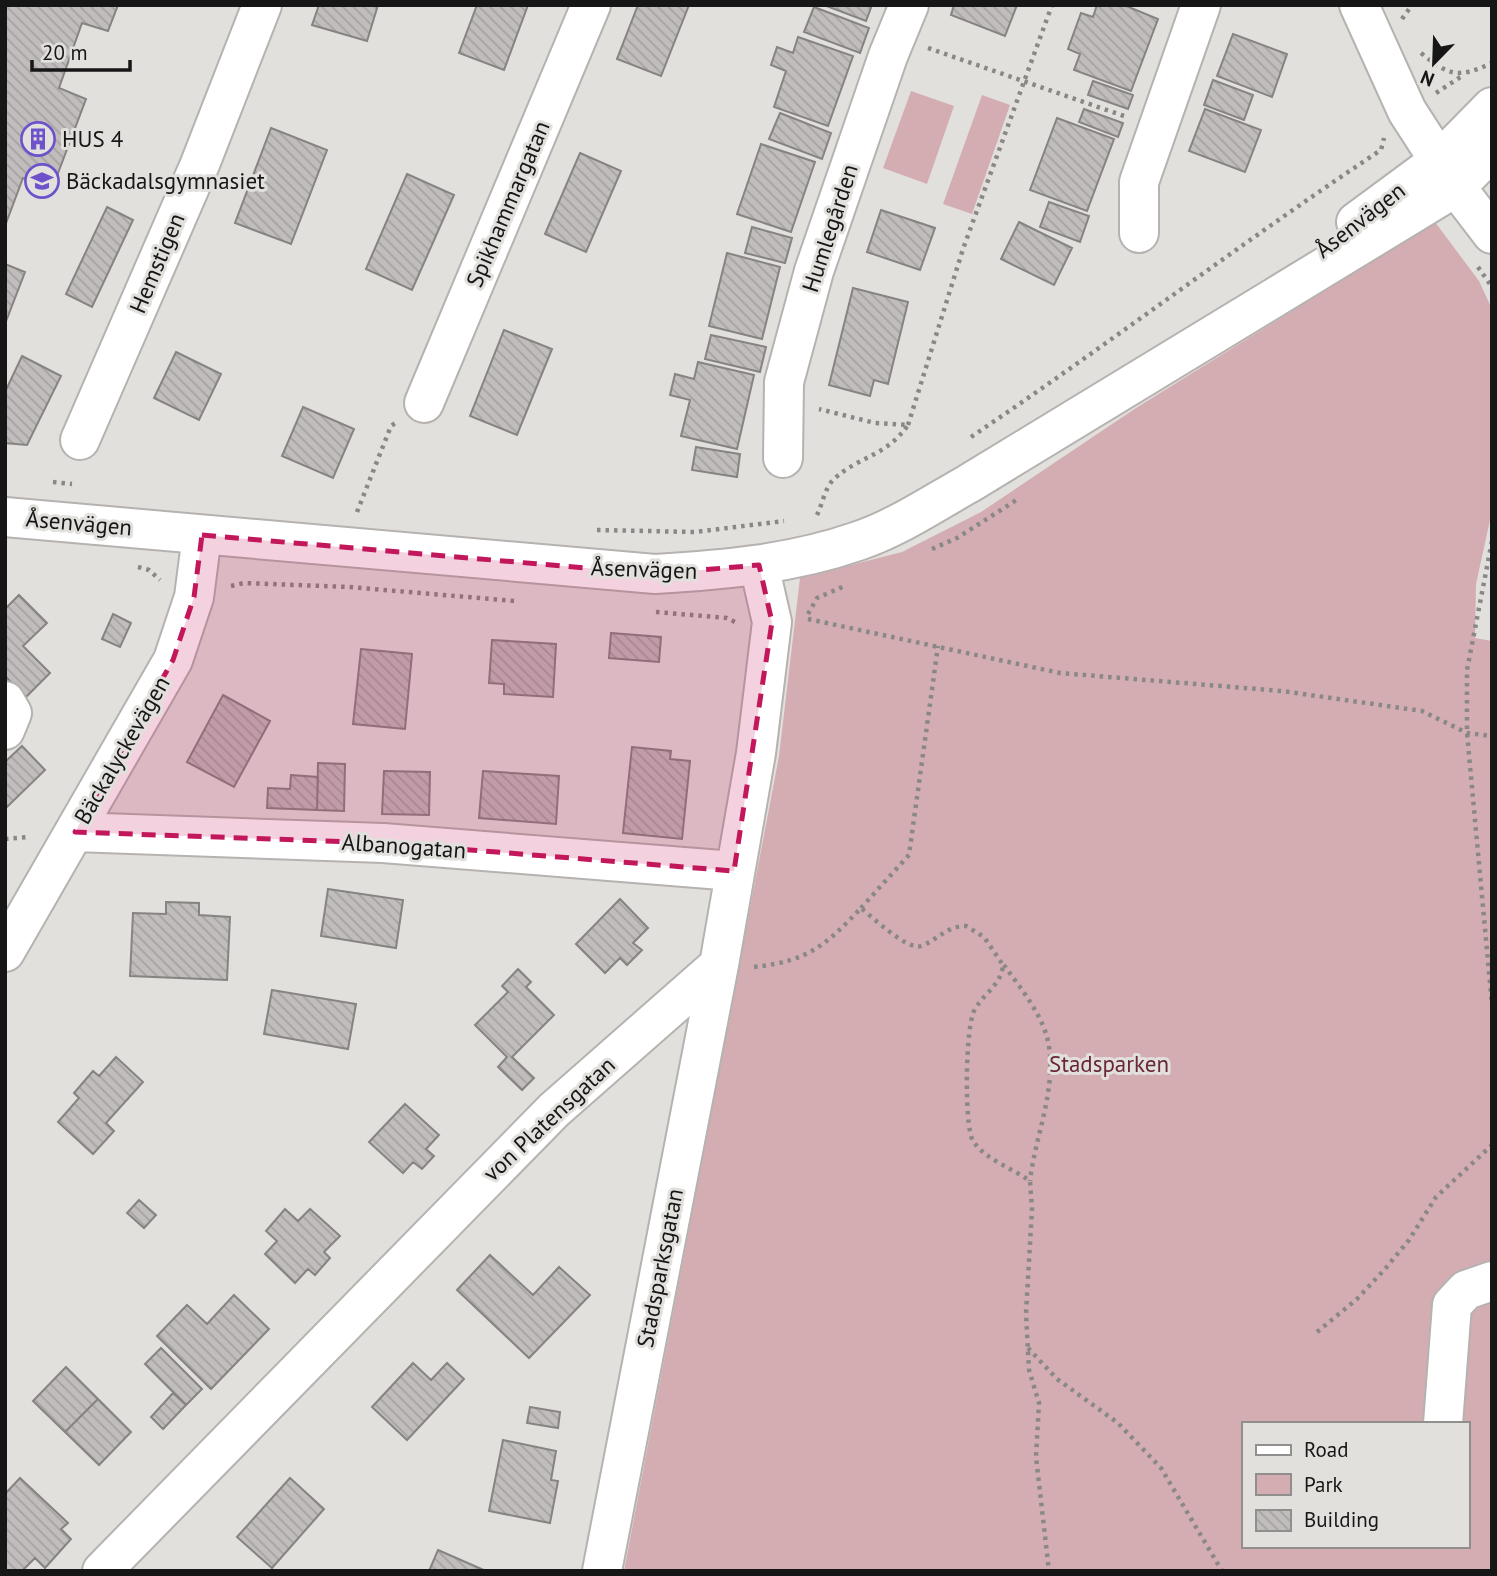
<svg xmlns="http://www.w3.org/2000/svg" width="1497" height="1576" viewBox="0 0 1497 1576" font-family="'PT Sans',sans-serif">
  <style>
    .park { fill: #d3adb2; fill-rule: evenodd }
    .building { fill: url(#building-back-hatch); stroke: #868382; stroke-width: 2 }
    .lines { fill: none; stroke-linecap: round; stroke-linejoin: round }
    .minor-casing { stroke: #b5b2b0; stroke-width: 42 }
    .path { stroke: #8a8887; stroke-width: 4.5; stroke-dasharray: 3.5 5; stroke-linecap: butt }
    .minor { stroke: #fff; stroke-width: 38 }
    .marked { fill: #c2185b; fill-opacity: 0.2; stroke: #c2185b; stroke-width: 5; stroke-dasharray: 14 9; stroke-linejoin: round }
    .labels { text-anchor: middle; stroke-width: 6; stroke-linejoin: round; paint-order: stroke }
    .poi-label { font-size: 23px; fill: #171616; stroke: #e2e0dd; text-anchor: start }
    .street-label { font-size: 23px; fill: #171616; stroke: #e2e0dd }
    .park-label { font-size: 23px; fill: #692635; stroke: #e2e0dd }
  </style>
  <defs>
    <pattern id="building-back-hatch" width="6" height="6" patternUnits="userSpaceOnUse" patternTransform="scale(1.75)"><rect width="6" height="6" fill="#c1bdbc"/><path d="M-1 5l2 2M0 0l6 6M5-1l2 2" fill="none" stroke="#a5a2a1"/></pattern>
  </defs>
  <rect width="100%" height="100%" fill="#e2e0dd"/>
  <path class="park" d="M911,91L954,106L927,184L883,168Z
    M982,95L1010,105L972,214L943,204Z
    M1435,222L1479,281L1492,309V511L1476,584L1475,638L1492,641V1571H624L779,756L800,578L902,552L981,512L1136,408ZM1243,1424H1467V1546H1243Z"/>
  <path class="building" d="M5,5H118L108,31L82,23L59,88L86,99L52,189L23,178L5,226Z
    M319,5H378L367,41L312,25Z
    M477,5H528L504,70L459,53Z
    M638,5H689L661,76L617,59Z
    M824,5H872L866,21Z
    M954,5H1017L1005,36L951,15Z
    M1097,5H1124L1158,19L1131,91L1074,70L1080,54L1068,49L1081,13L1093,17Z
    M814,7L869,28L860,53L804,32Z
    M1233,34L1287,54L1272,97L1217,76Z
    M798,37L853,56L828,126L774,107L786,71L771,65L777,47L793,53Z
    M1213,80L1253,95L1244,120L1204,105Z
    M1093,81L1133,95L1128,109L1088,95Z
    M1084,109L1123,123L1118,137L1079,122Z
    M1205,109L1261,130L1245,172L1189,151Z
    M780,113L831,133L822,159L769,139Z
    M1057,118L1114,139L1087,211L1030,190Z
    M271,128L327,150L291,244L235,223Z
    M761,144L815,162L791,232L737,214Z
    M580,153L621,171L586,252L545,234Z
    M407,174L454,195L412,290L366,269Z
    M1049,202L1089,216L1080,242L1040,227Z
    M107,207L133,220L92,307L66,294Z
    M881,210L935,228L920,270L867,252Z
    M1019,222L1072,248L1054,285L1001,259Z
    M752,227L792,238L785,263L745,253Z
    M727,253L780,267L762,339L709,326Z
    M5,264L25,272L5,324Z
    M853,288L908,302L888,384L874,380L870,396L829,385Z
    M504,330L552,349L517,435L470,416Z
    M711,335L766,347L760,372L705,359Z
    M176,352L221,374L199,420L154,398Z
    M22,356L61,376L27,445L5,443V392Z
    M698,362L754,375L737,449L681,436L690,400L670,395L675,374L694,379Z
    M303,407L354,429L333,478L282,456Z
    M696,447L740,454L737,477L692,470Z
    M19,595L47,623L23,646L50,673L26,697L5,676V609Z
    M113,614L131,623L120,647L102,639Z
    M611,633L661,637L659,662L609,658Z
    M492,640L556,644L553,697L504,694V684L489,683Z
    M361,649L412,654L405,729L353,724Z
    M223,695L270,721L234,787L187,762Z
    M22,746L45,770L5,809V762Z
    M632,747L671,751L670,759L690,761L682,839L623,833Z
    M318,763L345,764L344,811L317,810Z
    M384,771L430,772L429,815L382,814Z
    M483,771L559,776L556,824L479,818Z
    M291,775L318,777L317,810L267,808L268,788L290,789Z
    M328,889L403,900L396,948L321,936Z
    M620,899L648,928L633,943L642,950L627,965L620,958L605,973L576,944Z
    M166,902L199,903V915L230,917L227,980L130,976L133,913L166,914Z
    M518,969L531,982L526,987L554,1015L512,1057L534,1078L522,1090L498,1067L507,1057L475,1025L508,992L502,986Z
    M272,990L356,1004L348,1049L264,1034Z
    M116,1057L143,1082L106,1123L114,1131L93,1154L58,1122L79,1098L74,1093L93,1071L99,1076Z
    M405,1104L439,1135L426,1149L434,1156L422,1169L413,1162L403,1173L369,1142Z
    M139,1200L156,1215L144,1228L127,1213Z
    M285,1209L298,1221L310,1209L340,1236L324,1252L330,1258L315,1275L308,1269L295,1283L265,1254L277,1241L266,1231Z
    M490,1255L533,1295L559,1267L590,1295L529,1358L457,1290Z
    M234,1295L269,1329L211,1389L157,1336L187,1305L207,1324Z
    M161,1348L202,1389L186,1405L145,1364Z
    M413,1363L431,1380L447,1363L464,1379L407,1440L372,1407Z
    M66,1367L98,1399L65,1432L33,1401Z
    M173,1393L186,1405L163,1429L151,1417Z
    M98,1399L131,1432L99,1465L65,1432Z
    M530,1407L560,1412L558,1428L527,1423Z
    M503,1440L556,1451L551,1480L558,1481L550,1523L489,1511Z
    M20,1478L68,1523L61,1529L71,1539L45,1568L35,1558L22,1571H5V1494Z
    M290,1478L324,1509L272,1568L237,1537Z
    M438,1550L486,1571H429Z"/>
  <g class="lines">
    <g class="minor-casing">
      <path id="minor" d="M1359,5L1407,111L1456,187L1492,234
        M1356,222L1440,160L1492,107
        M1139,233V182L1201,5
        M424,403L591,5
        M80,440L200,164L262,5
        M783,458L784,382L814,271L888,56L909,5
        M5,517L655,574C724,570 792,564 858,541C897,528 932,504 968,484L1456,187L1492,151
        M5,701L12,713L5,730
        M75,832L383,843L734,871
        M5,952L173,660L194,597L202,535
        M1443,1424L1452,1305L1466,1290L1492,1281
        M102,1571L554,1110L719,965L756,753L772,622L759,565
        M602,1571L719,965"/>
    </g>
    <path class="path" d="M1402,19L1412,5
      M928,48L1124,116
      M1421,53C1450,77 1459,78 1492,63
      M1436,93L1462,76
      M1478,267L1492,287
      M908,425L963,249L1052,5
      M971,437C1109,344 1242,242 1381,150L1384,138
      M53,482L72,484
      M357,512L391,426L397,422
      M817,515C822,505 825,488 833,480C858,456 886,457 908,425L875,423L819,409
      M597,530L695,532L784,521
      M1492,541L1467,670V733L1492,1005
      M932,549L957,538L1018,499
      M138,567L149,570L160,580
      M231,586L244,583L349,587L515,601
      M656,612L727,618L737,623
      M808,614L817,598L847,585
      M808,619L1060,673L1282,691L1422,711L1467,733L1492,736
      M5,839L29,837
      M861,908L909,855L938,646
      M1004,965C1021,989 1044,1016 1049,1046C1056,1091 1035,1137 1030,1181
      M754,967C808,961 825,946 861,908C872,917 908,951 921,946C938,940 946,926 966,926L984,937L1003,965C1001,985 985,992 975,1009C965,1025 964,1127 973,1141C986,1160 1012,1168 1030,1181L1032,1209L1026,1313L1029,1370L1039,1403L1036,1457L1049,1571
      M1317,1332L1357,1299L1385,1269L1409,1240L1436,1197L1492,1145
      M1028,1348L1057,1379L1118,1423L1161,1468L1222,1571"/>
    <use href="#minor" class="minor"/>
  </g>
  <path class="marked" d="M202,535L655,574L759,565L772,622L734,871L383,843L75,832L173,660L194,597Z"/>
  <defs>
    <g id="building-ring" transform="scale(1.75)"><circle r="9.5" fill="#e2e0dd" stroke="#6d52cc" stroke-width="1.5"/><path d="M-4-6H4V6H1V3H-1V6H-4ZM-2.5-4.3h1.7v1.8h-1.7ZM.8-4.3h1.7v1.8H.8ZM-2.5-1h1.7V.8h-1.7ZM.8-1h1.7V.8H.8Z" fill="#6d52cc"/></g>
    <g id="school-ring" transform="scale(1.75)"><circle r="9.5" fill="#e2e0dd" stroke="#6d52cc" stroke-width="1.5"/><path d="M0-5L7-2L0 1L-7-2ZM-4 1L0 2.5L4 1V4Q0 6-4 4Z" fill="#6d52cc"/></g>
  </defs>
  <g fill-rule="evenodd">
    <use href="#building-ring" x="38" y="139"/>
    <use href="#school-ring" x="42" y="181"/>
  </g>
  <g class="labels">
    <g class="poi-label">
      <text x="62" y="147">HUS 4</text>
      <text x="66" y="189">Bäckadalsgymnasiet</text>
    </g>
    <g class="street-label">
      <text transform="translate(508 204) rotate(-67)" y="8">Spikhammargatan</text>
      <text transform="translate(1360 220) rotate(-38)" y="8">Åsenvägen</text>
      <text transform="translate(830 228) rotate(-72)" y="8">Humlegården</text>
      <text transform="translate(157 263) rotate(-67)" y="8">Hemstigen</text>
      <text transform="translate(79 523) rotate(5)" y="8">Åsenvägen</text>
      <text transform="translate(644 569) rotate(2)" y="8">Åsenvägen</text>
      <text transform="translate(122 750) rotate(-60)" y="8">Bäckalyckevägen</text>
      <text transform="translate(404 846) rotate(4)" y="8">Albanogatan</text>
      <text transform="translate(549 1119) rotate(-43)" y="8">von Platensgatan</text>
      <text transform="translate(660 1268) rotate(-79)" y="8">Stadsparksgatan</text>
    </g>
    <g class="park-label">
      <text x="1109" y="1072">Stadsparken</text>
    </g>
  </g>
  <rect width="1497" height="1576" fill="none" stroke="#171616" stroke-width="14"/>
  <rect x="1242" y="1422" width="228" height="126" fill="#e2e0dd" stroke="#918f8d" stroke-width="2"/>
  <rect x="1256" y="1445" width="35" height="10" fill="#ffffff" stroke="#918f8d" stroke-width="2"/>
  <text x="1304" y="1457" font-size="21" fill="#171616">Road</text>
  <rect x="1256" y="1474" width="35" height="21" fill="#d3adb2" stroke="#918f8d" stroke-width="2"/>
  <text x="1304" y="1492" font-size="21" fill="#171616">Park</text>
  <rect x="1256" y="1510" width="35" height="21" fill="url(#building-back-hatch)" stroke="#918f8d" stroke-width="2"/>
  <text x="1304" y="1527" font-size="21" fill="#171616">Building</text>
  <g transform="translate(1434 63) rotate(203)" stroke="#e2e0dd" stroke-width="5" paint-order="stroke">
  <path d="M0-5L12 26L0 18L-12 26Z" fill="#171616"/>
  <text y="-10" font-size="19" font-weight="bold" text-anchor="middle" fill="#171616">N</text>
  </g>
  <path d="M32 60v10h98v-10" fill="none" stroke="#171616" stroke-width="3.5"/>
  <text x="42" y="60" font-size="21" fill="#171616" stroke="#e2e0dd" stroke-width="5" paint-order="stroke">20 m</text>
</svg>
